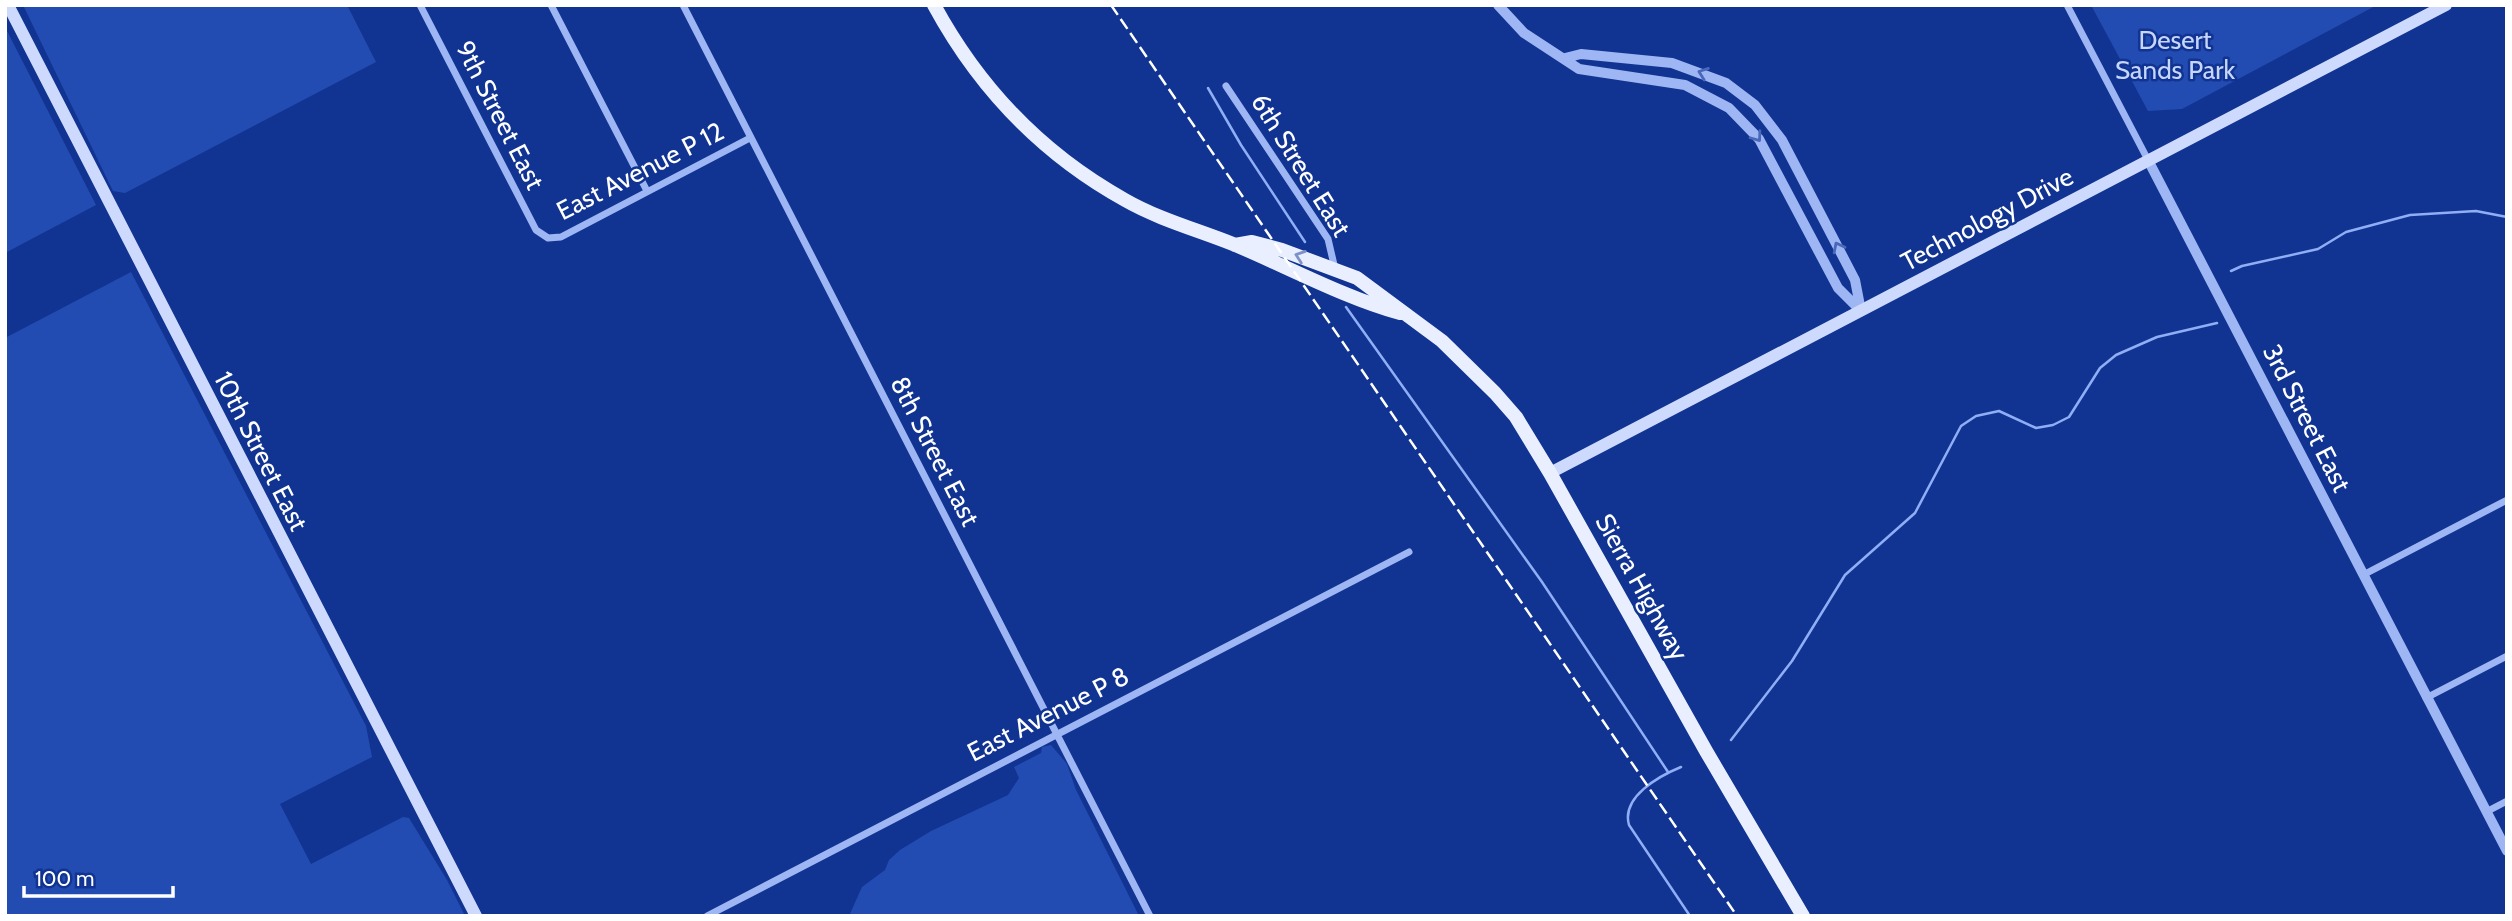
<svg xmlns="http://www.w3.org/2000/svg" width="2512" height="921" viewBox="0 0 2512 921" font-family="Cabin,sans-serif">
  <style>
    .green { fill: #234cb2 }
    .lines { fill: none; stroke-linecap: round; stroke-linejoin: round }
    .stream { stroke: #90aef6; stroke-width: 2.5 }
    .minor { stroke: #9eb6f3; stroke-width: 7 }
    .tertiary { stroke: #9eb6f3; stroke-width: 10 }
    .secondary { stroke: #cddafd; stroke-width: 12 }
    .primary { stroke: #eaefff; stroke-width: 14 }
    .rail { stroke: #fff; stroke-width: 2.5; stroke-dasharray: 12 5; stroke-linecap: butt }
    .oneway { stroke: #4968b9 }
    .oneway2 { stroke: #7e92c8 }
    .labels { text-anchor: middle; stroke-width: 5; stroke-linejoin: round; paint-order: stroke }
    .park-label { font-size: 26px; fill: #c6d6fd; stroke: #113492 }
    .street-label { font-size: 26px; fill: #fff; stroke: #113492 }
  </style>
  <rect width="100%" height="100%" fill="#113492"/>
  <path class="green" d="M23,5H347L376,62L125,193L113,191Z
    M2091,5H2377L2182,109L2148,111Z
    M5,27L96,205L5,253Z
    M131,272L366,726L372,757L280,804L311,864L403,817L409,818L447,880L465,916H5V338Z
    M1051,745L1067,764L1076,790L1139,916H849L862,887L885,870L889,860L900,850L931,831L1008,795L1019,778L1014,767L1041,753L1042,747Z"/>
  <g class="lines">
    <path class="stream" d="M2507,5V6
      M1208,88L1241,145L1305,242
      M2231,271L2242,266L2318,249L2346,232L2410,215L2476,211L2507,217
      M1346,307L1542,582L1668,772
      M1731,740L1792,661L1845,575L1915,513L1961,426L1976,416L1999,411L2036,428L2053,425L2069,417L2100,368L2116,355L2157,337L2217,323
      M1681,767C1659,776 1621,797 1629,825L1690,916"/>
    <path class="minor" d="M420,5L536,230L548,238L561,237L750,138
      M551,5L647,191
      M683,5L1150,916
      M2067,5L2148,160
      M1226,86L1328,239L1335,269
      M2363,575L2507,500
      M2426,698L2507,656
      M2486,812L2507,801
      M707,916L1409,552"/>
    <path class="tertiary" d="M1498,5L1524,33L1579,69L1685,85L1729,108L1759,139L1838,288L1861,311
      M1565,58L1581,54L1672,63L1726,83L1755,105L1782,140L1855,280L1861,311
      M2148,160L2507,851"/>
    <path class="secondary" d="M8,5L476,916
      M1550,473L2446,5"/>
    <path class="primary" d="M934,5C979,88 1042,154 1125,200C1158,219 1198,230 1233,244C1286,266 1345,298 1400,313
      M1235,245L1252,242L1282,250L1357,278L1442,341L1495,393L1516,417L1550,473L1706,751L1803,916"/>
    <path class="rail" d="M1111,5L1737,916"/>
  </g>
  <defs><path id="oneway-chevron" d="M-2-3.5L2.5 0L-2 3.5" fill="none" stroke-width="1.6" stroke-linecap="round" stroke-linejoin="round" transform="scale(1.75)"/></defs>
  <g class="oneway">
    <use href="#oneway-chevron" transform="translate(1703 73) rotate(-160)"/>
    <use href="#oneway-chevron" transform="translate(1757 137) rotate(54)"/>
    <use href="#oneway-chevron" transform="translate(1838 247) rotate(-117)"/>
  </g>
  <use class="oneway2" href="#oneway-chevron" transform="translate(1300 256) rotate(-161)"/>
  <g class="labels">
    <g class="park-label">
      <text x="2175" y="49">Desert<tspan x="2175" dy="30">Sands Park</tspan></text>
    </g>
    <g class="street-label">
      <text transform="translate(500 115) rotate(63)" y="9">9th Street East</text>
      <text transform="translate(1301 165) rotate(58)" y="9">6th Street East</text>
      <text transform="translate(640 171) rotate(-27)" y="9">East Avenue P 12</text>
      <text transform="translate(1987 219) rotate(-28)" y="9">Technology Drive</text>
      <text transform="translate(2307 418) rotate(63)" y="9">3rd Street East</text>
      <text transform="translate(261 451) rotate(63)" y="9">10th Street East</text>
      <text transform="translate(935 451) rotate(63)" y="9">8th Street East</text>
      <text transform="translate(1642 587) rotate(61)" y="9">Sierra Highway</text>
      <text transform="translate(1048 714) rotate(-27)" y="9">East Avenue P 8</text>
    </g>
  </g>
  <rect width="2512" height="921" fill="none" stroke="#ffffff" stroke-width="14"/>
  <path d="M24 886v10h149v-10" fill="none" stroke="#ffffff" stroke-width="3.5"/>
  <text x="35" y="886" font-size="21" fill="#ffffff" stroke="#113492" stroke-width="5" paint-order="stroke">100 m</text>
</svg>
